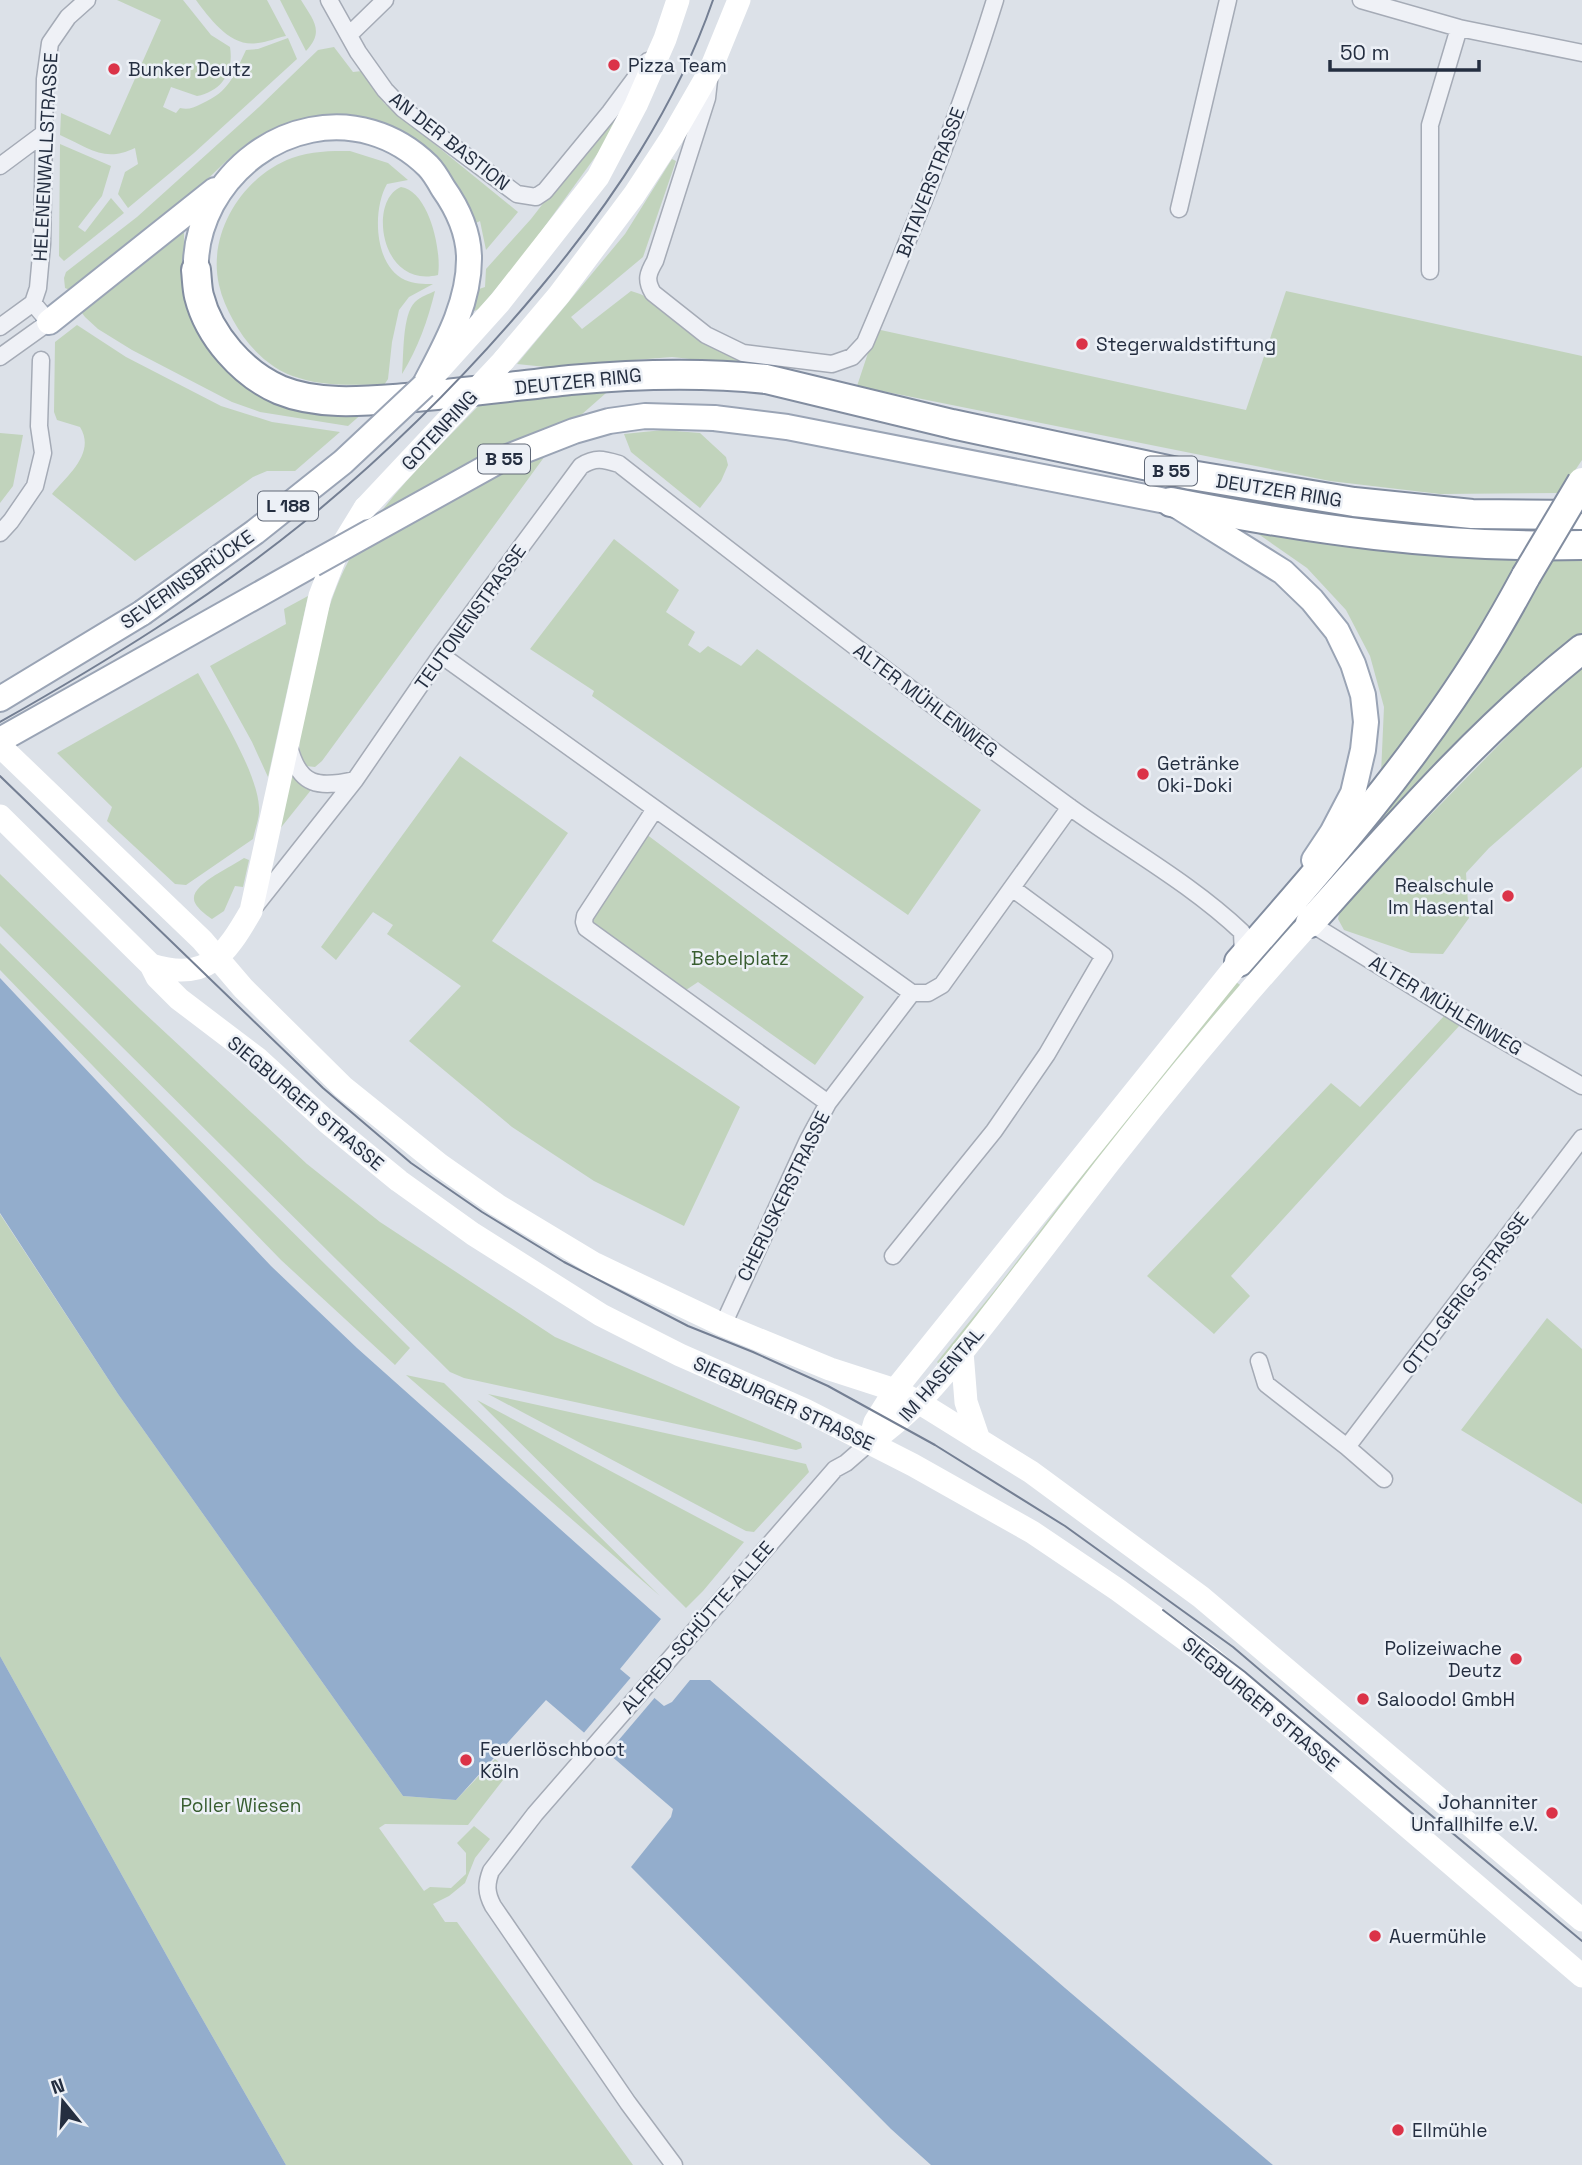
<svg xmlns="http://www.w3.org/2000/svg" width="1582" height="2165" viewBox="0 0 1582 2165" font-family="'Space Grotesk',sans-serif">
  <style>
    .green { fill: #c1d3bc }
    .water { fill: #93adcc }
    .pier { fill: #dce1e8 }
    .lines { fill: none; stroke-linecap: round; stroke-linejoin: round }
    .street-casing { stroke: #a5abb6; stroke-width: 19 }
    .primary-casing { stroke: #9aa4b5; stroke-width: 28 }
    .highway-casing { stroke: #828da0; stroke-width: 32 }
    .street { stroke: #eff1f6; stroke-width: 16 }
    .secondary { stroke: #fff; stroke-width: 23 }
    .primary { stroke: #fff; stroke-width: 24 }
    .highway { stroke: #fff; stroke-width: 28 }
    .tram { stroke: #747f93; stroke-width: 2 }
    .primary-bridge-casing { stroke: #9aa4b5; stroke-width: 28; stroke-linecap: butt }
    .highway-bridge-casing { stroke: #828da0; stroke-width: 32; stroke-linecap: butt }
    .secondary-bridge { stroke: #fff; stroke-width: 23 }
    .primary-bridge { stroke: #fff; stroke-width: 24 }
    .highway-bridge { stroke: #fff; stroke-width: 28 }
    .poi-dot { fill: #db3348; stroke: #ecf0f6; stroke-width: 2.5 }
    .labels { text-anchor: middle; stroke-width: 5; stroke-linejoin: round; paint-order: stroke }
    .shield { fill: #ecf0f6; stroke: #606877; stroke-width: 2 }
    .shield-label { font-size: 18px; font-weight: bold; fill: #242e40 }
    .poi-label { font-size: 19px; fill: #242e40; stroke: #ecf0f6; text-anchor: start }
    .street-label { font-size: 19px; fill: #242e40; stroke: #ecf0f6 }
    .park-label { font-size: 19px; fill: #385d30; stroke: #ecf0f6 }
  </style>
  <rect width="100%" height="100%" fill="#dce1e8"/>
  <path class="green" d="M117,0H183L211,35L230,47C234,72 222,91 197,96L171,87L163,107L176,113L180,108C188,110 193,108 201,104C230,91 233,77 246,50L258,49L288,38L297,59L194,153L128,208L118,194L125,172L138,164L135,148C104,163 89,148 60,135L61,113L110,135L161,20Z
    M196,0H267L286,36C276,38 268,42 258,43C231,48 210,19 196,0Z
    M280,0H301C313,20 325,31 306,51Z
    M334,47L353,72L362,71L384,103L518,212L486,250L480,221L474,224C442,133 356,88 266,132C241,144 220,168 200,186C157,222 115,257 70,290L65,288L64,278L66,272L137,217L259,107L318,50Z
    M625,98L606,142L524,255L479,309L474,311L472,305L476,290L485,287L486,269L531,219Z
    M60,144L111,166L102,196L78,227L85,232L111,198L124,213L64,261L59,256Z
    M350,151L388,163L408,180L387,184C372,210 374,266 405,280C414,284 423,284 433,284L409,297L399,310L392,342L388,379L384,385C355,384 326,387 299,378C270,370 247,346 233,320C227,309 222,298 219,285C207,233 243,176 292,158C311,151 330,151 350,151Z
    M672,159L676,161L643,257L571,317L582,329L631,291C681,305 710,360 765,364L764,367L672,357L546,367L517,364L625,234Z
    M401,187C429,191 442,251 438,275C380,289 368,200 401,187Z
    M184,232V288L187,305L205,343L227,369L364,412L348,426L260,412L232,402L132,350L98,329L85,317L82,313Z
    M435,291C428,320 418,348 402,374C404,355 402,315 415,302C421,296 429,294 435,291Z
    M1286,291L1582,356V460L1560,493L1440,494L1330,481L857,386L876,329L1246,410Z
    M77,325L126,357L221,406L272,422L340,432L295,471H267L253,477L135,561L52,494C68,475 96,453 80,427L57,420L54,412L55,342Z
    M614,386L564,430L322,761L315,767L306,766C292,744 303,718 308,694C317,650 327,602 348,562C381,500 437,450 485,399Z
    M663,430L700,433L726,457L728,465L721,481L700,508L631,452L624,434Z
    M0,433L23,435L13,486L0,503Z
    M1254,531L1435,556L1522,559L1460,659L1381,774L1384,707L1370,656L1346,610L1307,568Z
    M614,539L679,590L666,612L695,632L688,645L700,653L708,646L741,666L757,649L981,810L908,915L592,696L594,691L530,649Z
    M1552,556H1582V641L1250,976L1245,972Z
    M308,596L268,777L252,742L210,666L286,624L284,609Z
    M1582,660V767L1489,848L1466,873L1469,918L1443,954L1411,953L1344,930L1338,919L1341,906Z
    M198,673C216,706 257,771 259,807C260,817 255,829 253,839L186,885L175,884L107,821L112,807L57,753Z
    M460,756L568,833L492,941L740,1107L684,1226L594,1181L512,1127L409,1041L461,986L387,934L393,925L373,912L336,960L321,947Z
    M291,776L311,790L279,830Z
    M646,834L864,997L815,1065L698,982L683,992L592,926L591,917Z
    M244,858L249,860L243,887L235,886L224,911L212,919C206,915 194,906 194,899C192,884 233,866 244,858Z
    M0,874L141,1010L307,1164L380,1222L555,1337L801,1443L802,1448L796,1450L464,1378L450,1372L0,926Z
    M0,943L410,1348L395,1365L281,1260L0,970Z
    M1236,982L1243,987L942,1368L937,1362L999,1285L1090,1165Z
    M1444,1016L1460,1025L1231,1276L1250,1296L1214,1334L1147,1276L1331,1083L1360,1107Z
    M0,1214L118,1394L403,1796L456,1800L495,1759L510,1771L468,1825L385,1824L379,1828L424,1891L430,1887L451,1888L466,1874V1853L457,1843L474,1826L490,1839L475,1858L465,1883L449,1896L433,1904L445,1922H457L633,2165H286L187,1992L0,1656Z
    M1547,1318L1582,1349V1504L1461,1430Z
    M406,1375L444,1383L660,1596Z
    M488,1394L806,1464L809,1472L754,1532L746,1531Z
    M477,1400L744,1542L703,1591L686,1608Z"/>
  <path class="water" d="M0,978L271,1266L357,1348L661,1619L620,1669L664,1706L672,1702L690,1680H710L1065,1988L1273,2165H931L891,2129L631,1867L671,1817L673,1809L546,1700L456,1800L403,1796L118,1394L0,1213Z
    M0,1656L187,1992L286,2165H0Z"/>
  <path class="pier" d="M633,1675L657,1695L606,1755L582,1735Z"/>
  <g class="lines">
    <g class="street-casing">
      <path id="street" d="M329,0L358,52L385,90L403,109L517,194L536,197L545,191L610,112L648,61
        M1361,0L1459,28L1582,53
        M350,34L385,0
        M709,80L707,98L655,261C648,273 645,280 653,293L706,335L743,353L832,364L852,357L865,343C913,230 959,117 995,0
        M0,166L43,134
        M1179,209L1228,0
        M1430,271V125L1459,28
        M0,327L33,303
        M0,357L49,322L33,303L38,288L42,244L45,79L50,43L68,17L87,0
        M0,533L11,521L35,486L43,453L39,426L41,360
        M441,655L912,993
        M289,746C299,787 319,788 355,780
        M655,809L585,916L584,922L586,928L828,1103
        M256,905L355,780L441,655L581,466C595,457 603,459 619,464C768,581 918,696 1071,808C1128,849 1190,883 1242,932L1243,955
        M1310,923L1459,1015L1582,1086
        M912,993H928L942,985L1070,807
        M893,1256L994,1131L1047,1054L1104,956L1012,888
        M723,1325L808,1140L828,1103L912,993
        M1259,1361L1266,1384L1347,1447L1582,1138
        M1347,1447L1384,1479
        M674,2165L628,2103L493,1906C486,1893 486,1884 491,1871L535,1814L835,1469L846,1463L869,1443"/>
    </g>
    <g class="primary-casing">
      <path id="primary" d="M196,270C195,246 201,225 212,204C256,124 360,99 428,166C434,172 439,181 443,188C458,209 468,230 469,256C470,303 445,346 424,386
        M49,322L215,190
        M714,418L787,427L1171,502L1283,572L1312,600L1337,631L1353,664L1363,695L1366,722L1363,750L1353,793L1332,833L1314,860
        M0,699L142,613
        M0,740L313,564"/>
    </g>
    <g class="highway-casing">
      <path id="highway" d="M196,270C197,279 197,288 199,296C209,336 243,374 280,390C319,406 366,401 406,398C461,393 516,386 570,380C636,374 700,372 766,379L952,424L1191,475L1354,502L1472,514L1582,515
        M1171,502C1307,529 1443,549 1582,545
        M1310,923C1396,827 1480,730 1582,649
        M1239,962C1327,862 1416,760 1486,646C1500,623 1513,600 1526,576"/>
    </g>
    <use href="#street" class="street"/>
    <path class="secondary" d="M504,360L559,295L634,195L672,137L710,71L739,0
      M436,373L500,302L598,177L636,105L665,39L678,0
      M0,746L202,940L243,988L343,1087L440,1165L497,1205L595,1264L723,1325L830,1369L895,1390L920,1403L1031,1472L1201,1597L1582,1920
      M0,816L151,965L157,977L179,999L258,1059L327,1122L399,1181L473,1234L601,1315L680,1355L805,1410L913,1465L1032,1532L1118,1590L1212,1659L1582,1976
      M151,965C207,982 225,956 251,911L320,596L335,557L365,508
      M962,1352L966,1402L979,1440
      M869,1443C917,1411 947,1372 983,1326C1011,1290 1039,1254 1067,1217C1144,1116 1225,1017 1310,923
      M869,1443L875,1422L895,1390L1239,962"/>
    <use href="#primary" class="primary"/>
    <use href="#highway" class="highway"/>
    <path class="tram" d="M0,722C106,662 210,598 304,522C390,452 469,373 540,288C612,202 676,107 713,0
      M0,776L323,1088L411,1163L482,1212L564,1262L688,1326L753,1352L828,1386L935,1445L1065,1526L1233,1647L1396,1786L1582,1941
      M1163,1610L1245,1672L1413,1814"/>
    <g class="primary-bridge-casing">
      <path id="primary-bridge" d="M313,564L500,460L574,431L609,421L645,416L714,418
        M142,613L255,532L343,462L424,386"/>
    </g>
    <g class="highway-bridge-casing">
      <path id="highway-bridge" d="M1526,576L1582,482"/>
    </g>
    <path class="secondary-bridge" d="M365,508L504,360"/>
    <use href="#primary-bridge" class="primary-bridge"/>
    <use href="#highway-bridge" class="highway-bridge"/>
  </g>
  <g class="poi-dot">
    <circle cx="614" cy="65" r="7"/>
    <circle cx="114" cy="69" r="7"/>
    <circle cx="1082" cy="344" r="7"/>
    <circle cx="1143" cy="774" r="7"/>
    <circle cx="1508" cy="896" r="7"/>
    <circle cx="1516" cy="1659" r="7"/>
    <circle cx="1363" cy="1699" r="7"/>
    <circle cx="466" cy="1760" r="7"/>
    <circle cx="1552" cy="1813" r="7"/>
    <circle cx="1375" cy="1936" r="7"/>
    <circle cx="1398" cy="2130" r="7"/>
  </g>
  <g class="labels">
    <g class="shield">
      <rect x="478" y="444.5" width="52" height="29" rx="5"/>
      <rect x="1145" y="456.5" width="52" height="29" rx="5"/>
      <rect x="258" y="491.5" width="60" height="29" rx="5"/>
    </g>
    <g class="shield-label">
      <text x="504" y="465">B 55</text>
      <text x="1171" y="477">B 55</text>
      <text x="288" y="512">L 188</text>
    </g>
    <g class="poi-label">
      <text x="628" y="72">Pizza Team</text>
      <text x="128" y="76">Bunker Deutz</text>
      <text x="1096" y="351">Stegerwaldstiftung</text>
      <text x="1157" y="770">Getränke<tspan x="1157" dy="22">Oki-Doki</tspan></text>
      <text x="1494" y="892" text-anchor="end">Realschule<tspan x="1494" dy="22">Im Hasental</tspan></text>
      <text x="1502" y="1655" text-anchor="end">Polizeiwache<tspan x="1502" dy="22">Deutz</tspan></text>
      <text x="1377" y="1706">Saloodo! GmbH</text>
      <text x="480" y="1756">Feuerlöschboot<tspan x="480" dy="22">Köln</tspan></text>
      <text x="1538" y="1809" text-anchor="end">Johanniter<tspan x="1538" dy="22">Unfallhilfe e.V.</tspan></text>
      <text x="1389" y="1943">Auermühle</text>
      <text x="1412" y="2137">Ellmühle</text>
    </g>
    <g class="street-label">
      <text transform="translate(450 141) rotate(38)" y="7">AN DER BASTION</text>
      <text transform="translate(45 157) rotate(-87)" y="7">HELENENWALLSTRASSE</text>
      <text transform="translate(930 182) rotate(-69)" y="7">BATAVERSTRASSE</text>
      <text transform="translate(578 381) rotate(-6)" y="7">DEUTZER RING</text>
      <text transform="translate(439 430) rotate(-47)" y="7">GOTENRING</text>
      <text transform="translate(1279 490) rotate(9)" y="7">DEUTZER RING</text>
      <text transform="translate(187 579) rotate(-35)" y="7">SEVERINSBRÜCKE</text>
      <text transform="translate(470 617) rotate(-54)" y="7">TEUTONENSTRASSE</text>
      <text transform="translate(926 700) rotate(37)" y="7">ALTER MÜHLENWEG</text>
      <text transform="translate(1446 1005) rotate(31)" y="7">ALTER MÜHLENWEG</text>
      <text transform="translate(306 1103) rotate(40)" y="7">SIEGBURGER STRASSE</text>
      <text transform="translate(783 1196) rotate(-64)" y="7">CHERUSKERSTRASSE</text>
      <text transform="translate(1465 1293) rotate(-53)" y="7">OTTO-GERIG-STRASSE</text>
      <text transform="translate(941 1374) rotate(-49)" y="7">IM HASENTAL</text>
      <text transform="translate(784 1403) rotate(25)" y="7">SIEGBURGER STRASSE</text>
      <text transform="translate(697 1627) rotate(-49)" y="7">ALFRED-SCHÜTTE-ALLEE</text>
      <text transform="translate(1261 1704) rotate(40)" y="7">SIEGBURGER STRASSE</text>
    </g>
    <g class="park-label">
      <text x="740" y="965">Bebelplatz</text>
      <text x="241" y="1812">Poller Wiesen</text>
    </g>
  </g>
  <g transform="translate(63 2102) rotate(342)" stroke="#ecf0f6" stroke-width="5" paint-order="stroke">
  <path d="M0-5L12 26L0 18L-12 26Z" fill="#242e40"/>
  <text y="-10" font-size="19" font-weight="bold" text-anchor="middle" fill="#242e40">N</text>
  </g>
  <path d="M1330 60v10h149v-10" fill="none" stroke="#242e40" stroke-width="3.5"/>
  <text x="1340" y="60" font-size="21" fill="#242e40" stroke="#ecf0f6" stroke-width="5" paint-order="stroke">50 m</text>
</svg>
